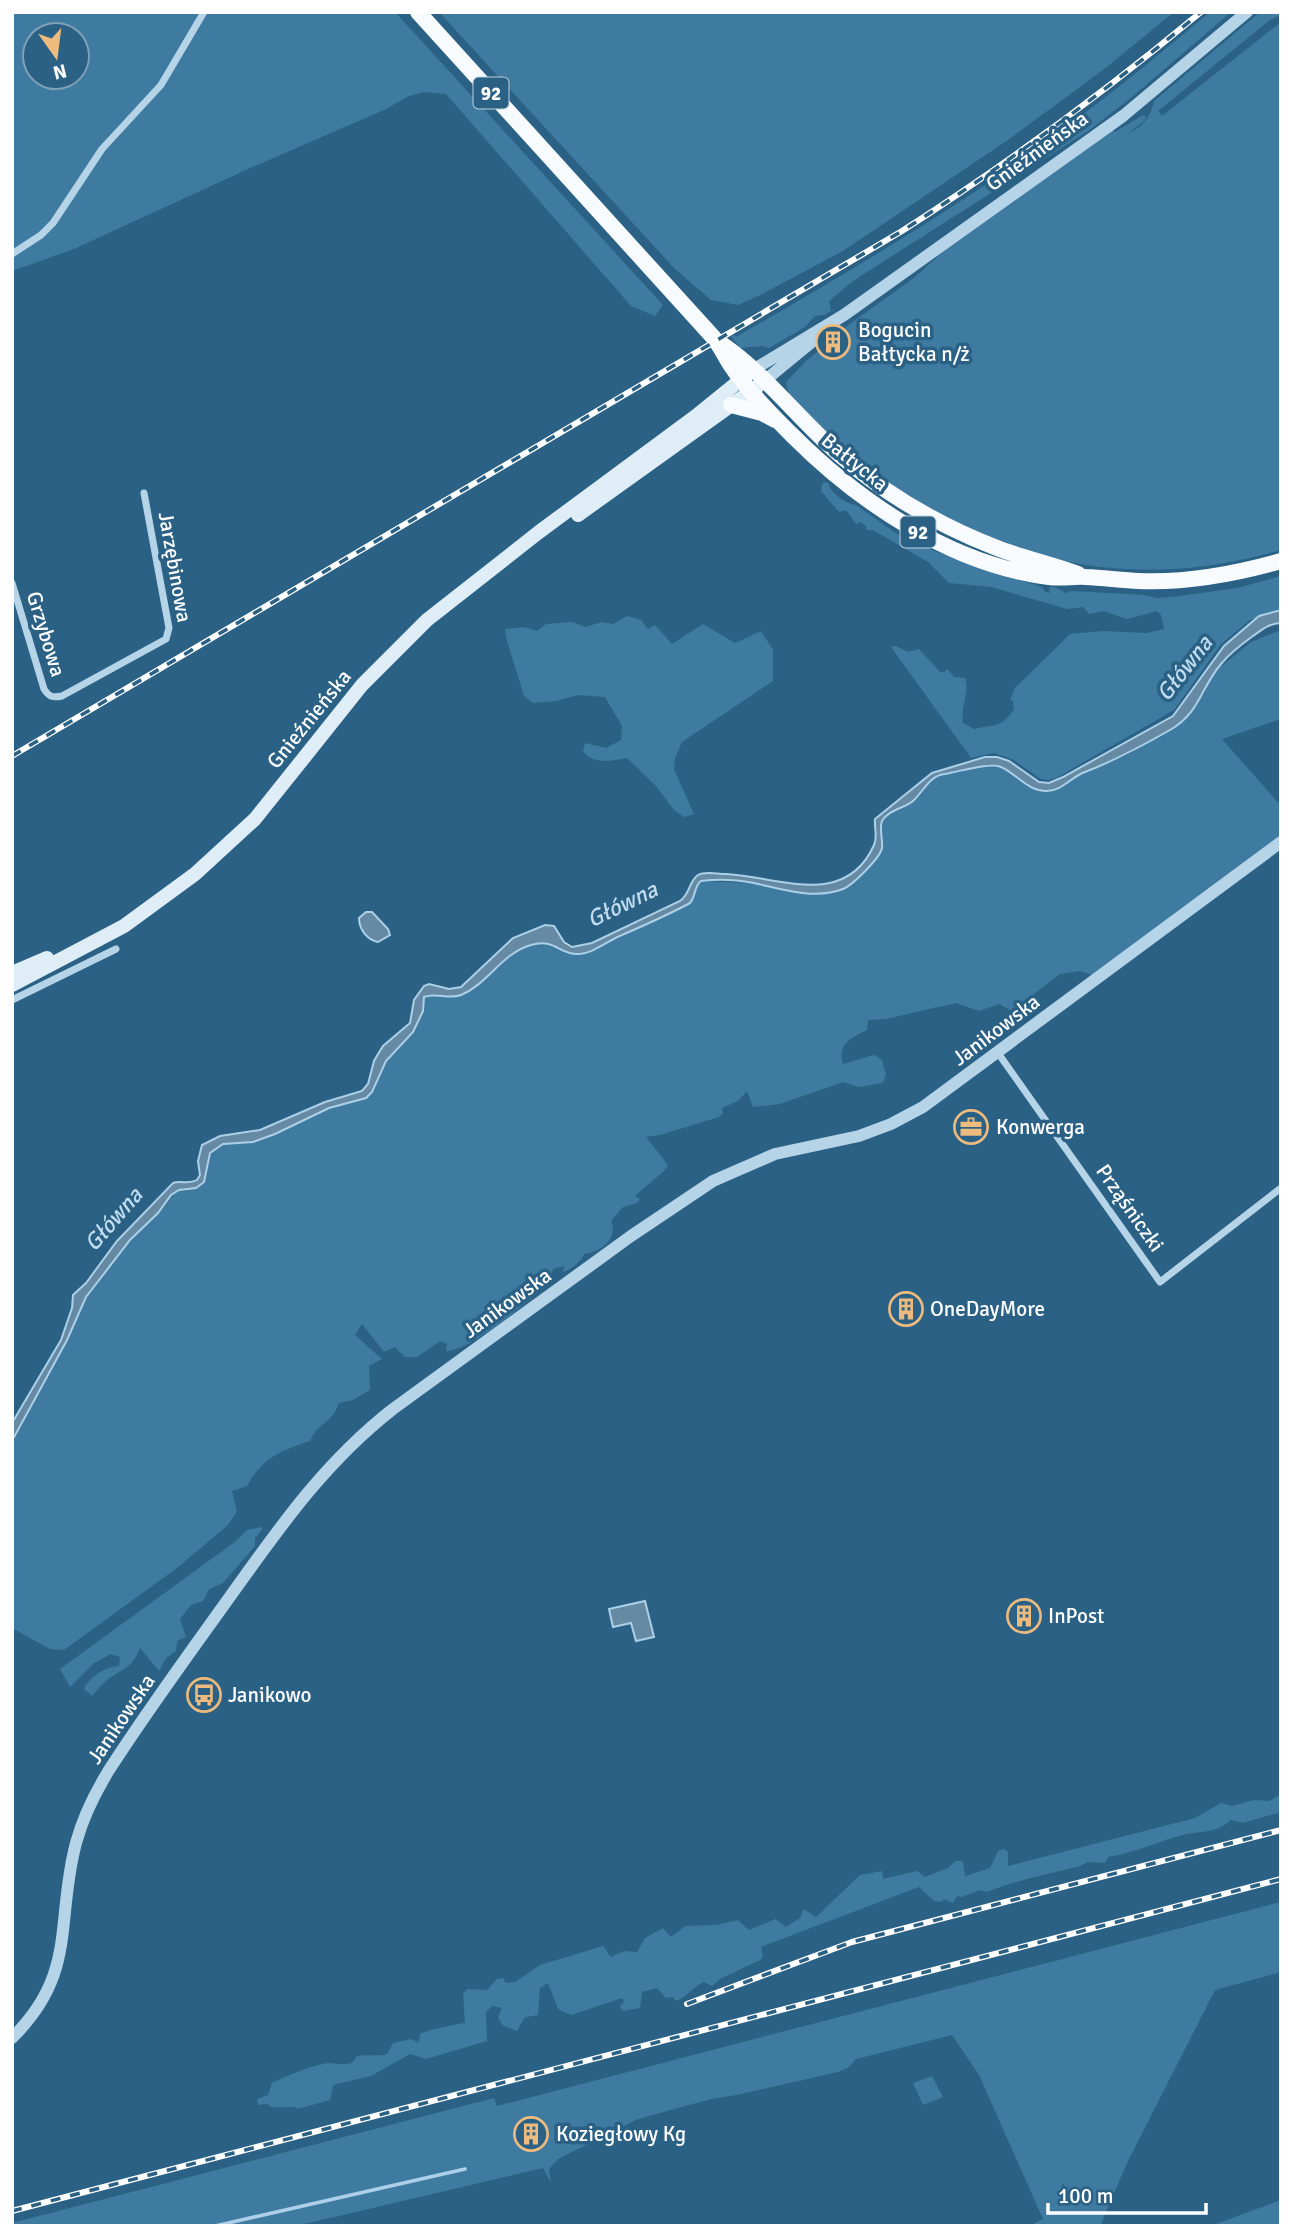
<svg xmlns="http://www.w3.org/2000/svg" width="1293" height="2238" viewBox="0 0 1293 2238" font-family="Signika,sans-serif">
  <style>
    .green { fill: #3f7ba1; fill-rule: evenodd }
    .water { fill: #668aa3; stroke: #abd0e7; stroke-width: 2 }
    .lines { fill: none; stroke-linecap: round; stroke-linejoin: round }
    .stream { stroke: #abd0e7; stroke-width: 3.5 }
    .minor { stroke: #b6d4e7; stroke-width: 7 }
    .tertiary { stroke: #b6d4e7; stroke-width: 12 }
    .secondary { stroke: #dfedf7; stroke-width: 14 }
    .primary { stroke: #f7fbfe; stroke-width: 16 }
    .rail-casing { stroke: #fff; stroke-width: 6 }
    .rail { stroke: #2a6185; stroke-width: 3.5; stroke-dasharray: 10; stroke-linecap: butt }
    .labels { text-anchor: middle; stroke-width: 7; stroke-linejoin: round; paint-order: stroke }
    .shield { fill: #2a6185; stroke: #bfd0da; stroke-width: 2 }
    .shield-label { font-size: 19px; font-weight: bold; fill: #fff }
    .street-label { font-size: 21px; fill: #fff; stroke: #2a6185 }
    .poi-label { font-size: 21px; fill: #fff; stroke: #2a6185; text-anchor: start }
    .water-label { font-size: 23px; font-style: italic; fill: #c1ddef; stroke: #2a6185 }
  </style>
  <rect width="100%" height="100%" fill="#2a6185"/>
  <path class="green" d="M12,12H395L663,305L655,316L631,306L446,94L424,92L409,96L384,110L248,169L74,249L12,271ZM35,35H77V77H35Z
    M439,12H1174L1103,70L1008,140L843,251L762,294L738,305L711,300L675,269Z
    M1210,12H1231L1132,97L1088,131L853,281L829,301L831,311L824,315L815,316L805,327L769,348L763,346L740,348L731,336L734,335L736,337C816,291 896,244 973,193C1056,138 1134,76 1210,12Z
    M1260,12H1281V15L1270,20L1158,111L1162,116L1281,22V550C1143,590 1016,569 897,489C883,479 866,470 853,459C830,440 810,416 789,395L786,382L807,360L837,336L836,334L915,277L946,249L1112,129L1115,132L1143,115L1146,117L1144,121L1128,134C1143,127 1151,116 1154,101Z
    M825,482L828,483C831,494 845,503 856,505L906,540L987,571L1036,585L1043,588L1045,592L1050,593L1049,587H1054L1066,593L1071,591L1144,595L1157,598L1172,597L1237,588L1281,576V609L1250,620L1221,644L1174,710L1056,778L1048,780L1041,779L1012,759L994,753L971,758L891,647L896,646L908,652L919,649L940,672H944L947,669L954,677L965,678C970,693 960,707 963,723L974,729C994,724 1001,729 1014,709L1013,701L1010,700L1015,688L1070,634L1103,631L1147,633L1164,629L1161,615L1157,611L1127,619L1103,611L1089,614L1083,607L1067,609L991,587L949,583L928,562L873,530H866V526L860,522L856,524L846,510L840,512L837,510L821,491L822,484Z
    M627,616L641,620L648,629L655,625L672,644L703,624L735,643L761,631L773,650V681L682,742L675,758L674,769L694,814L684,817L674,810L656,786L627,758C611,761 594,765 583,751L585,743L606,748L621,740L622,726L605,697L578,695L556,701L533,703L524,696L507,641L505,629L524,627L537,631L546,624L572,622L586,627L601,622L613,624Z
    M1281,630V719L1222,739L1281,806V835L1093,975L1079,971L1060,974L1012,1011L999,1004L979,1011L956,1003L886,1019L868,1020L867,1030C851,1038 837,1044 843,1064L874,1055L882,1060L886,1075L883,1083L859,1087L843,1082L780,1104L753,1107L747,1091L738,1101L722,1108L723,1113L719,1117L660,1135L646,1137L668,1165L664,1171L635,1196L640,1199L637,1203L623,1207L611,1221C619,1238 601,1252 584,1254C582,1261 569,1271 563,1272L564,1266L553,1269L549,1284C526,1302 473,1350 446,1351L447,1344L440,1341L417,1357H405L395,1347L384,1352L362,1324L355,1335L382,1359L369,1366L370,1390L353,1400L339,1403C332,1424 319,1421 310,1441C281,1451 263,1457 247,1486L232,1491L237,1511L228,1525L177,1568L64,1650L50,1649L12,1628V1444L67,1340L86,1297L130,1241L165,1205L171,1195L179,1190L204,1182L208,1157L217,1146L230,1143L253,1142L275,1134L329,1108L366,1098L386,1061L413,1032L424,1007V997C440,990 449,1002 471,989C495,976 507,950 536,943C558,938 569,959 593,950L681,908L693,898L696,885L701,881L752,883L789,892L849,886L879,854L881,827L884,818L908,804L926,784L941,775L973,767L994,766L1001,767L1033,788L1043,791L1058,788L1081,774L1127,755L1179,724L1204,694L1210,680L1220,664L1223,665L1251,642Z
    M262,1527V1530L255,1538V1546L223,1583L209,1589L203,1601L191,1605L180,1619L186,1637L177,1641L176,1651L166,1658L159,1671L140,1648C132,1667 129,1665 113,1676C105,1680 98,1689 92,1696L84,1689C90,1676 105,1667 119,1666L120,1657L111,1654L94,1663L70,1687L60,1669L236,1541L247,1530Z
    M1281,1794V1812L1243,1823L1231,1820C1215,1835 1198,1830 1179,1836C1155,1843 1133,1853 1108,1857L1105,1863L1088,1862L1080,1866C1049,1874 1016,1880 987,1892L980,1890L962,1897L957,1896L953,1903L944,1899L941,1902L934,1901L919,1887L761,1947L763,1956L760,1960L720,1979L712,1986L704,1982C692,1987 689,1996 676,2001L673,1997L666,1998L657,1988L642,1992L640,2008L623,2011L620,2007L624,2002L622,1998L571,2015L558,2009L548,1983L540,1988L538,2015L525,2017L517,2031L502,2025L498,2017L502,2008L492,2006L486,2012L487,2041L426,2059L410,2054L371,2076L333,2085L330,2100L298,2109L294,2107H271L267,2104L258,2105L257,2099L268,2095L272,2083C284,2077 317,2063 330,2063C338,2064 344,2065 352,2063L357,2056C368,2054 377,2057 387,2054L393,2043L411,2039L419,2043L420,2034C431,2029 453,2025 465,2023L463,1994L467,1989L487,1990L497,1979L503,1978L506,1983L515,1982L540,1965L603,1946L611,1957L624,1951L637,1952L645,1938L663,1928L671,1937L685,1926L717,1925L738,1920L749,1930L775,1919L786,1927L800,1918L804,1909L816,1917L860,1875L882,1871L883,1879L917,1871L925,1877L948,1868L955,1861H963L965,1876L990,1868L998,1851L1004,1849L1008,1852V1866L1195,1818L1221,1803L1232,1806L1254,1800L1269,1801Z
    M1281,1902V1972L1215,1990L1127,2163L1100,2226H1029L1043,2219L979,2075L952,2035L856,2059L849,2067L838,2072L737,2095L711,2099L638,2119L558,2159L549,2169L551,2183L543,2168L296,2226H12V2223L494,2098L497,2106Z
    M932,2076L943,2097L923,2105L913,2083Z
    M1281,2200V2226H1211Z"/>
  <path class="water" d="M1281,610V623C1268,624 1263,629 1253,636C1242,644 1230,653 1221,664C1201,687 1200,713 1170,730C1142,746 1114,761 1085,772C1071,777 1062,791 1047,791C1027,791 1017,774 1001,767C989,762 958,772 945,774C930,775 923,792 913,801C905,808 888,810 882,821C879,828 883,840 882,848C880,858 853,885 843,889C815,900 781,889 754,883C737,880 717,879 701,881C694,886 696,896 690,903C668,915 645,925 622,935C607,941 593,954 577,954C559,954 554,938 531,945C502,953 488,984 461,995C449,1000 436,992 424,997L423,1011L413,1032L386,1061L372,1092L366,1098L329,1108L275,1134L253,1142L223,1144L210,1153L204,1182L196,1188L179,1190L171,1195L158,1213L130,1240L86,1297L67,1340L12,1441V1423L61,1340L72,1308L73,1295L86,1283L117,1241L173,1183C182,1180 188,1185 197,1180L200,1175L198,1161L202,1145L220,1136L260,1130L325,1102L362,1091L368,1084L374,1061L378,1054L383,1046L410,1023L414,1000L424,986L429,984L449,989L461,987L513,938L545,925L554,926L564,942L572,947L592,943L680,901C690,894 689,881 698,875C705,871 717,874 725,874C777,876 845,910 874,845C878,837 874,828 875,819L932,773L985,757H997L1009,761L1039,782L1049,783L1063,777L1173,716L1224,646L1259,616Z
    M366,912H372L388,929L390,935L378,942C367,940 359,929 359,918Z
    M645,1601L654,1637L636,1641L631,1623L613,1627L609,1609Z"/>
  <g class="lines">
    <path class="stream" d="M215,2226L465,2169"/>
    <path class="minor" d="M12,254L41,235L53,223L102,149L161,85L204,12
      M12,583L44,689C49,697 53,698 62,696L166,639L169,628L144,493
      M12,1000L116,949
      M998,1053L1160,1282L1281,1188"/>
    <path class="tertiary" d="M753,370L844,315L1123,116L1247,12
      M764,381L814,340
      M12,2038C78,1973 55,1922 76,1843C83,1817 95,1793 109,1770C147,1711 188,1655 229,1598C279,1528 324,1463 393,1409L631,1236L713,1181L775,1154L859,1136L891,1124L923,1107L1281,842"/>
    <path class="secondary" d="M578,515L758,386
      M12,973L47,958
      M12,985L124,926L195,874L255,819L362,685L427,620L539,532L696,416L749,373"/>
    <path class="primary" d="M418,12L713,337C720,345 724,355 730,364C747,390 771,414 793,436C860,503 952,565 1049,577C1061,579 1074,576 1086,577C1104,578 1121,580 1139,581C1187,583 1235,574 1281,561
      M720,343C766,374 799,420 841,456C887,495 940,526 997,548C1023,558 1051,564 1078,574
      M731,405L762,413L775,420"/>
    <g class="rail-casing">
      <path id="rail" d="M12,756L902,231C1007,164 1106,91 1201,12
        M687,2004L852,1942L1281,1830
        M12,2211L1281,1879"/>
    </g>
    <use href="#rail" class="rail"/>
  </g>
  <defs>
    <g id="building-ring" transform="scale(1.75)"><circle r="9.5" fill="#2a6185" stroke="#edbb7e" stroke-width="1.5"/><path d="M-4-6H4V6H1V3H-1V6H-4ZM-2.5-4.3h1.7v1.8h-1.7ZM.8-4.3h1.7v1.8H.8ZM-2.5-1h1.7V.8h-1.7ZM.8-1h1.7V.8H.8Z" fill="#edbb7e"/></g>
    <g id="office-ring" transform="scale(1.75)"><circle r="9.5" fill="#2a6185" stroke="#edbb7e" stroke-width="1.5"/><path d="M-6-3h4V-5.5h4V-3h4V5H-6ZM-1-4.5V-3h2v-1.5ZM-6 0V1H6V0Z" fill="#edbb7e"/></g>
    <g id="bus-ring" transform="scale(1.75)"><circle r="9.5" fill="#2a6185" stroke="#edbb7e" stroke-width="1.5"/><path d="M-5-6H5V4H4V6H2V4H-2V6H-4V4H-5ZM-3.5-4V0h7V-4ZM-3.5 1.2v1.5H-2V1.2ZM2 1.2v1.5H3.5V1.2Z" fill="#edbb7e"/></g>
  </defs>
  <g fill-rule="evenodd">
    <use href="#building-ring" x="833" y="342"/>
    <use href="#office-ring" x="971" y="1127"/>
    <use href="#building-ring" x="906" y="1309"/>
    <use href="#building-ring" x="1024" y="1616"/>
    <use href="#bus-ring" x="204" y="1695"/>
    <use href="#building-ring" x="531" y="2134"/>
  </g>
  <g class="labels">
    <g class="shield">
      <rect x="473.5" y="77.5" width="35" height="31" rx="5"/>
      <rect x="900.5" y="516.5" width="35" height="31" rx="5"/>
    </g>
    <g class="shield-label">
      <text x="491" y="100">92</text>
      <text x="918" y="539">92</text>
    </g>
    <g class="street-label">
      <text transform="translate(1037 151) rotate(-36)" y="7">Gnieźnieńska</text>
      <text transform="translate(855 462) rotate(39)" y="7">Bałtycka</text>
      <text transform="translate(175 567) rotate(80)" y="7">Jarzębinowa</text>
      <text transform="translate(46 634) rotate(73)" y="7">Grzybowa</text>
      <text transform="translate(309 719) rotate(-51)" y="7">Gnieźnieńska</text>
      <text transform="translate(996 1030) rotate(-37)" y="7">Janikowska</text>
      <text transform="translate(1130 1208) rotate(55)" y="7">Prząśniczki</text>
      <text transform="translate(507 1303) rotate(-36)" y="7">Janikowska</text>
      <text transform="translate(121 1719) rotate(-56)" y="7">Janikowska</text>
    </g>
    <g class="poi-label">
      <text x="858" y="337">Bogucin<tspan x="858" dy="24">Bałtycka n/ż</tspan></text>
      <text x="996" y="1134">Konwerga</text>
      <text x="930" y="1316">OneDayMore</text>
      <text x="1048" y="1623">InPost</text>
      <text x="228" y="1702">Janikowo</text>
      <text x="556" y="2141">Koziegłowy Kg</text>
    </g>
    <g class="water-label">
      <text transform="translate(1184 668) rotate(-52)" y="8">Główna</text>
      <text transform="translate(622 904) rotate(-26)" y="8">Główna</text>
      <text transform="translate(113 1219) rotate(-49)" y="8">Główna</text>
    </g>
  </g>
  <rect width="1293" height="2238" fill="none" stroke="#ffffff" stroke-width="28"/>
  <g transform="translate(56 56) rotate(166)"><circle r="33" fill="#2a6185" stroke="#7fa0b6" stroke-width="2"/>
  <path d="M0-5L12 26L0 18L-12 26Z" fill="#edbb7e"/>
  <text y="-10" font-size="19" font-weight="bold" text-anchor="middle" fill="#ffffff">N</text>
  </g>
  <path d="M1048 2203v10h158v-10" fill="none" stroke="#ffffff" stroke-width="3.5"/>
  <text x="1058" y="2203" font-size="21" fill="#ffffff" stroke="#2a6185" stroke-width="5" paint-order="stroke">100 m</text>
</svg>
